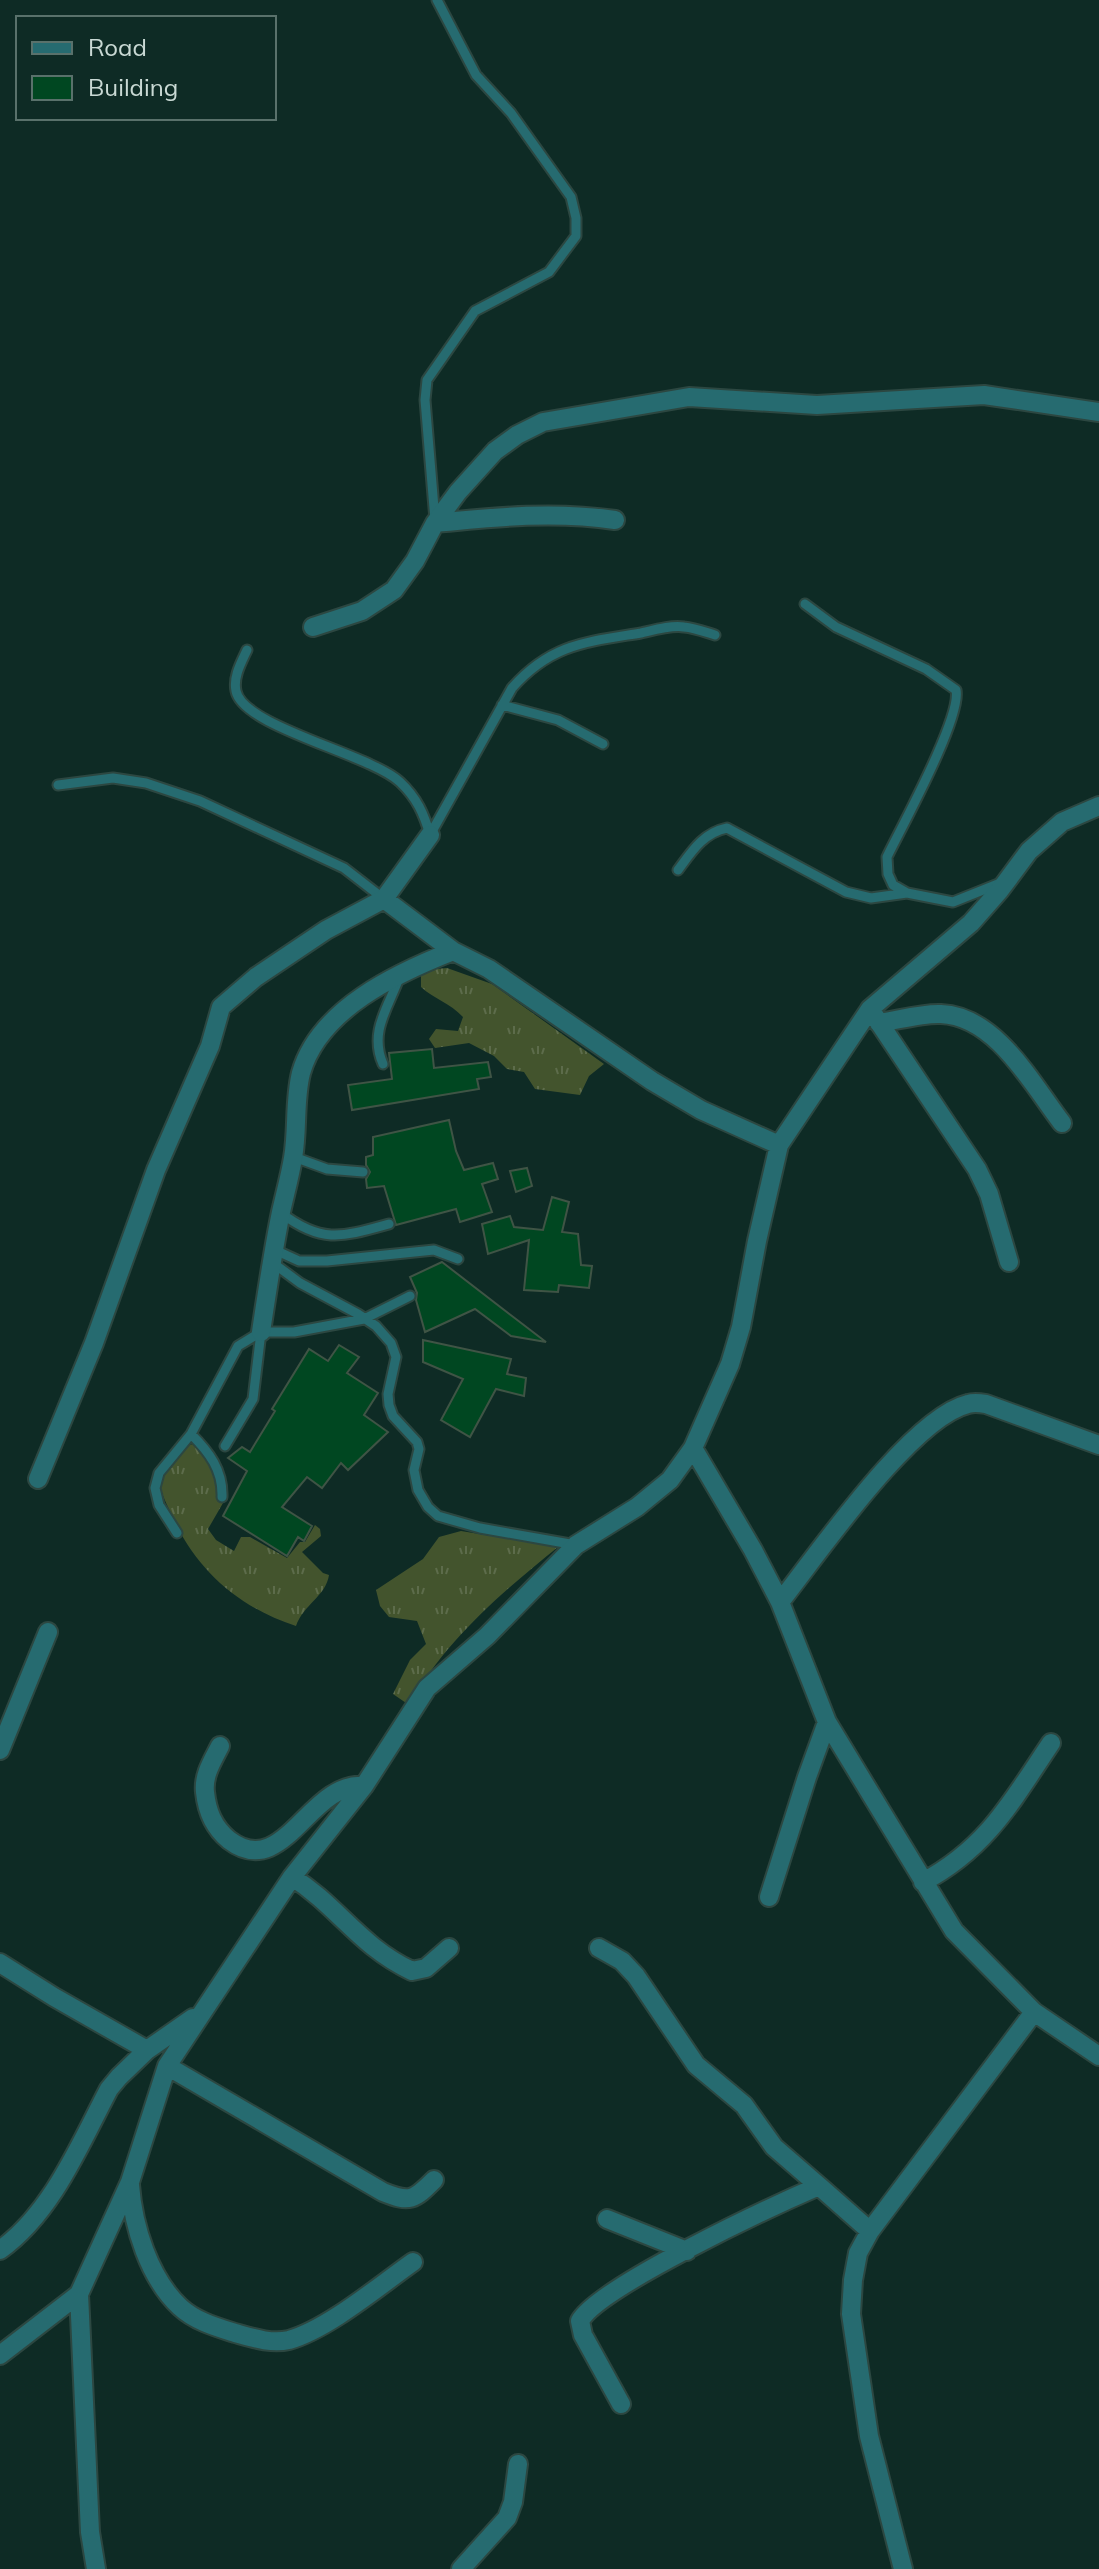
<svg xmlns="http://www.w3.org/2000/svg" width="1099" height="2569" viewBox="0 0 1099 2569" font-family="Mulish,sans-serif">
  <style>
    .grass { fill: url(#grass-tufts) }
    .building { fill: #004721; stroke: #3f5445; stroke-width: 2 }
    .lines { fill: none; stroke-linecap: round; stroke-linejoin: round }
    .service-casing { stroke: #2c4741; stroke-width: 13 }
    .minor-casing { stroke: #2c4741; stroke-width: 22 }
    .service { stroke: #266b70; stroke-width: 9 }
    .minor { stroke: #266b70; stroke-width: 18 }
  </style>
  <defs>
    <pattern id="grass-tufts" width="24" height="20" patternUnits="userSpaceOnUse" patternTransform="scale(2)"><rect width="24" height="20" fill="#43542d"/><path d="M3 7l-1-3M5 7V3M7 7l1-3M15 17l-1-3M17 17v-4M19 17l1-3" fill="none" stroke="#5d6c4b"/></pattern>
  </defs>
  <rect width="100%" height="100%" fill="#0e2b25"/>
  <path class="grass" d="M447,968L492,984L604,1064L589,1076L580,1095L535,1089L524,1072L507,1069L494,1056L469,1043L435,1048L429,1039L436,1029L458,1031L463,1017C450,1003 434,999 421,987V973L425,970Z
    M194,1444L215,1473L217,1487L223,1503L208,1529L216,1540L234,1551L241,1537H250L287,1558L300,1542H305L315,1525L320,1529L321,1536L302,1552L323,1573L329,1575C326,1596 303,1605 296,1626C238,1607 196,1570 171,1514C167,1503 158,1490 161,1479C164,1465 178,1454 187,1445Z
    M461,1531L558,1547C501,1593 445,1641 409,1705L393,1694L410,1660L426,1644L417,1621L389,1617L380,1606L376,1590L423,1559L439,1537Z"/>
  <path class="building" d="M432,1049L434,1068L488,1062L491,1077L477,1079L479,1089L352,1110L348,1085L392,1079L389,1053Z
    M449,1120L456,1151L464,1170L493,1163L498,1179L482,1184L492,1212L460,1222L456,1209L396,1225L384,1186L367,1188L366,1179L370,1172L366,1165V1157L373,1155V1137Z
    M527,1168L532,1186L516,1192L510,1171Z
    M552,1197L569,1202L562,1232L578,1234L581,1265L592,1266L589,1288L559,1285L558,1292L524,1290L529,1240L488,1254L482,1224L510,1216L514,1227L543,1230Z
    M442,1262L512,1316L546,1342L511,1336L475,1309L425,1332L416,1300L417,1293L410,1277Z
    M423,1340L511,1359L507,1374L526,1378L524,1396L496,1389L470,1437L441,1420L463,1379L423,1362Z
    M339,1345L359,1357L347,1373L378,1393L364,1415L388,1432L348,1470L341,1463L322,1488L307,1477L282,1507L312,1526L304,1541L298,1537L287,1556L223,1516L247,1471L228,1458L242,1447L250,1452L275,1411L272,1409L309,1349L328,1361Z"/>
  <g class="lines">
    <g class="service-casing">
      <path id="service" d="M435,520L425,400L427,380L475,311L549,272L576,236V218L571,197L511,113L476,75L437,0
        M805,604L836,627L926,669L956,690C962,717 901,828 887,857L888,874L893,885L907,893L953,902L998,884
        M247,650C241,663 233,677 236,691C243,727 370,754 400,782C417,798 424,814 430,835
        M502,705L558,720L603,744
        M58,785L113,778L146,783L200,801L344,868L384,899
        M430,835L512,688C551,644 586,642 641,633C654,630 671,625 684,627C695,628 705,632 715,635
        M678,870C692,851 703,833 727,828L846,892L871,898L907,893
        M383,1064C369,1032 388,1008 399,978
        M294,1157L327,1169L363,1172
        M281,1213C322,1244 342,1237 389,1224
        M275,1250L299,1261H327L434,1250L458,1259
        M273,1263L300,1283L358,1314L376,1326L391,1343L396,1357L388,1394L389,1405L393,1416L417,1442L419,1449L414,1470L418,1490L428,1507L438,1516L480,1528L576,1545
        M191,1434C209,1452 223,1470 222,1497
        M225,1446L253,1399L261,1332
        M177,1533L159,1505L155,1488L159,1473L191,1434L238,1346L261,1332H294L364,1319L410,1296"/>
    </g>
    <g class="minor-casing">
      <path id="minor" d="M435,523C496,517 554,511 615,520
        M313,627L362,611L394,590L415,561L435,523L458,492L495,451L517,435L543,422L689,397L817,405L984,395L1099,412
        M430,835L384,899L453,951L489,969L652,1081L701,1110L779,1145
        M870,1009L977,1169L989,1194L1009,1262
        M879,1023C899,1020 922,1013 941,1014C996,1016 1032,1084 1062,1123
        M261,1332C267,1292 273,1251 281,1212C285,1194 290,1176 293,1158C298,1130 294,1101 301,1073C319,1009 397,973 453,951
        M693,1448L753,1550L780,1602L827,1722L954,1931L1034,2012L1099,2056
        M38,1479L94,1343L156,1170L210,1046L221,1007L256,977L326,930L384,899
        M780,1602C818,1554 911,1418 968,1404C974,1402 980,1403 986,1404L1099,1445
        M220,1746C213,1760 203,1775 205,1792C207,1811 213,1827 229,1840C284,1882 309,1781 364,1786
        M0,1750L48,1632
        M292,1877C338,1906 359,1946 412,1971L426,1968L449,1948
        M923,1882C987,1848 1012,1801 1051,1743
        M769,1897L807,1777L827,1722
        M599,1948L622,1961L636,1976L696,2065L744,2105L774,2147L819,2186
        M0,1963L54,1997L147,2050L193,2018
        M167,2066L383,2192C410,2203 414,2200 434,2180
        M130,2185C133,2226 149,2278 180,2307C195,2321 216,2327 235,2333C253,2338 271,2344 289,2340C328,2329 379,2286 413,2262
        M607,2219L687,2251
        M870,2231L858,2253L853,2280L851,2314L869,2436L903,2569
        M0,2250C52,2213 80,2144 109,2089L119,2077L147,2050
        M0,2355L79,2294
        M621,2404L583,2335L580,2321C598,2287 775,2205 819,2186L870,2231L1034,2012
        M96,2569L90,2532L79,2294L130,2182L167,2066L292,1877L364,1786L427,1688L487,1636L576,1545L637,1507L670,1480L693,1448L730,1364L741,1327L757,1241L779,1145L870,1009L971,923L1000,890L1029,851L1062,822L1099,806
        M461,2569L507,2518L513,2502L518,2464"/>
    </g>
    <use href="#service" class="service"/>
    <use href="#minor" class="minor"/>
  </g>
  <rect x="16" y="16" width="260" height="104" fill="#0e2b25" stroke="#59716b" stroke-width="2"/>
  <rect x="32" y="42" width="40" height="12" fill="#266b70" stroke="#59716b" stroke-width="2"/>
  <text x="88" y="56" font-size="24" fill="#c9d9d4">Road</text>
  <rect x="32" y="76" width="40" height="24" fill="#004721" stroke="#59716b" stroke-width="2"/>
  <text x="88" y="96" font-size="24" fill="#c9d9d4">Building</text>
</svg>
